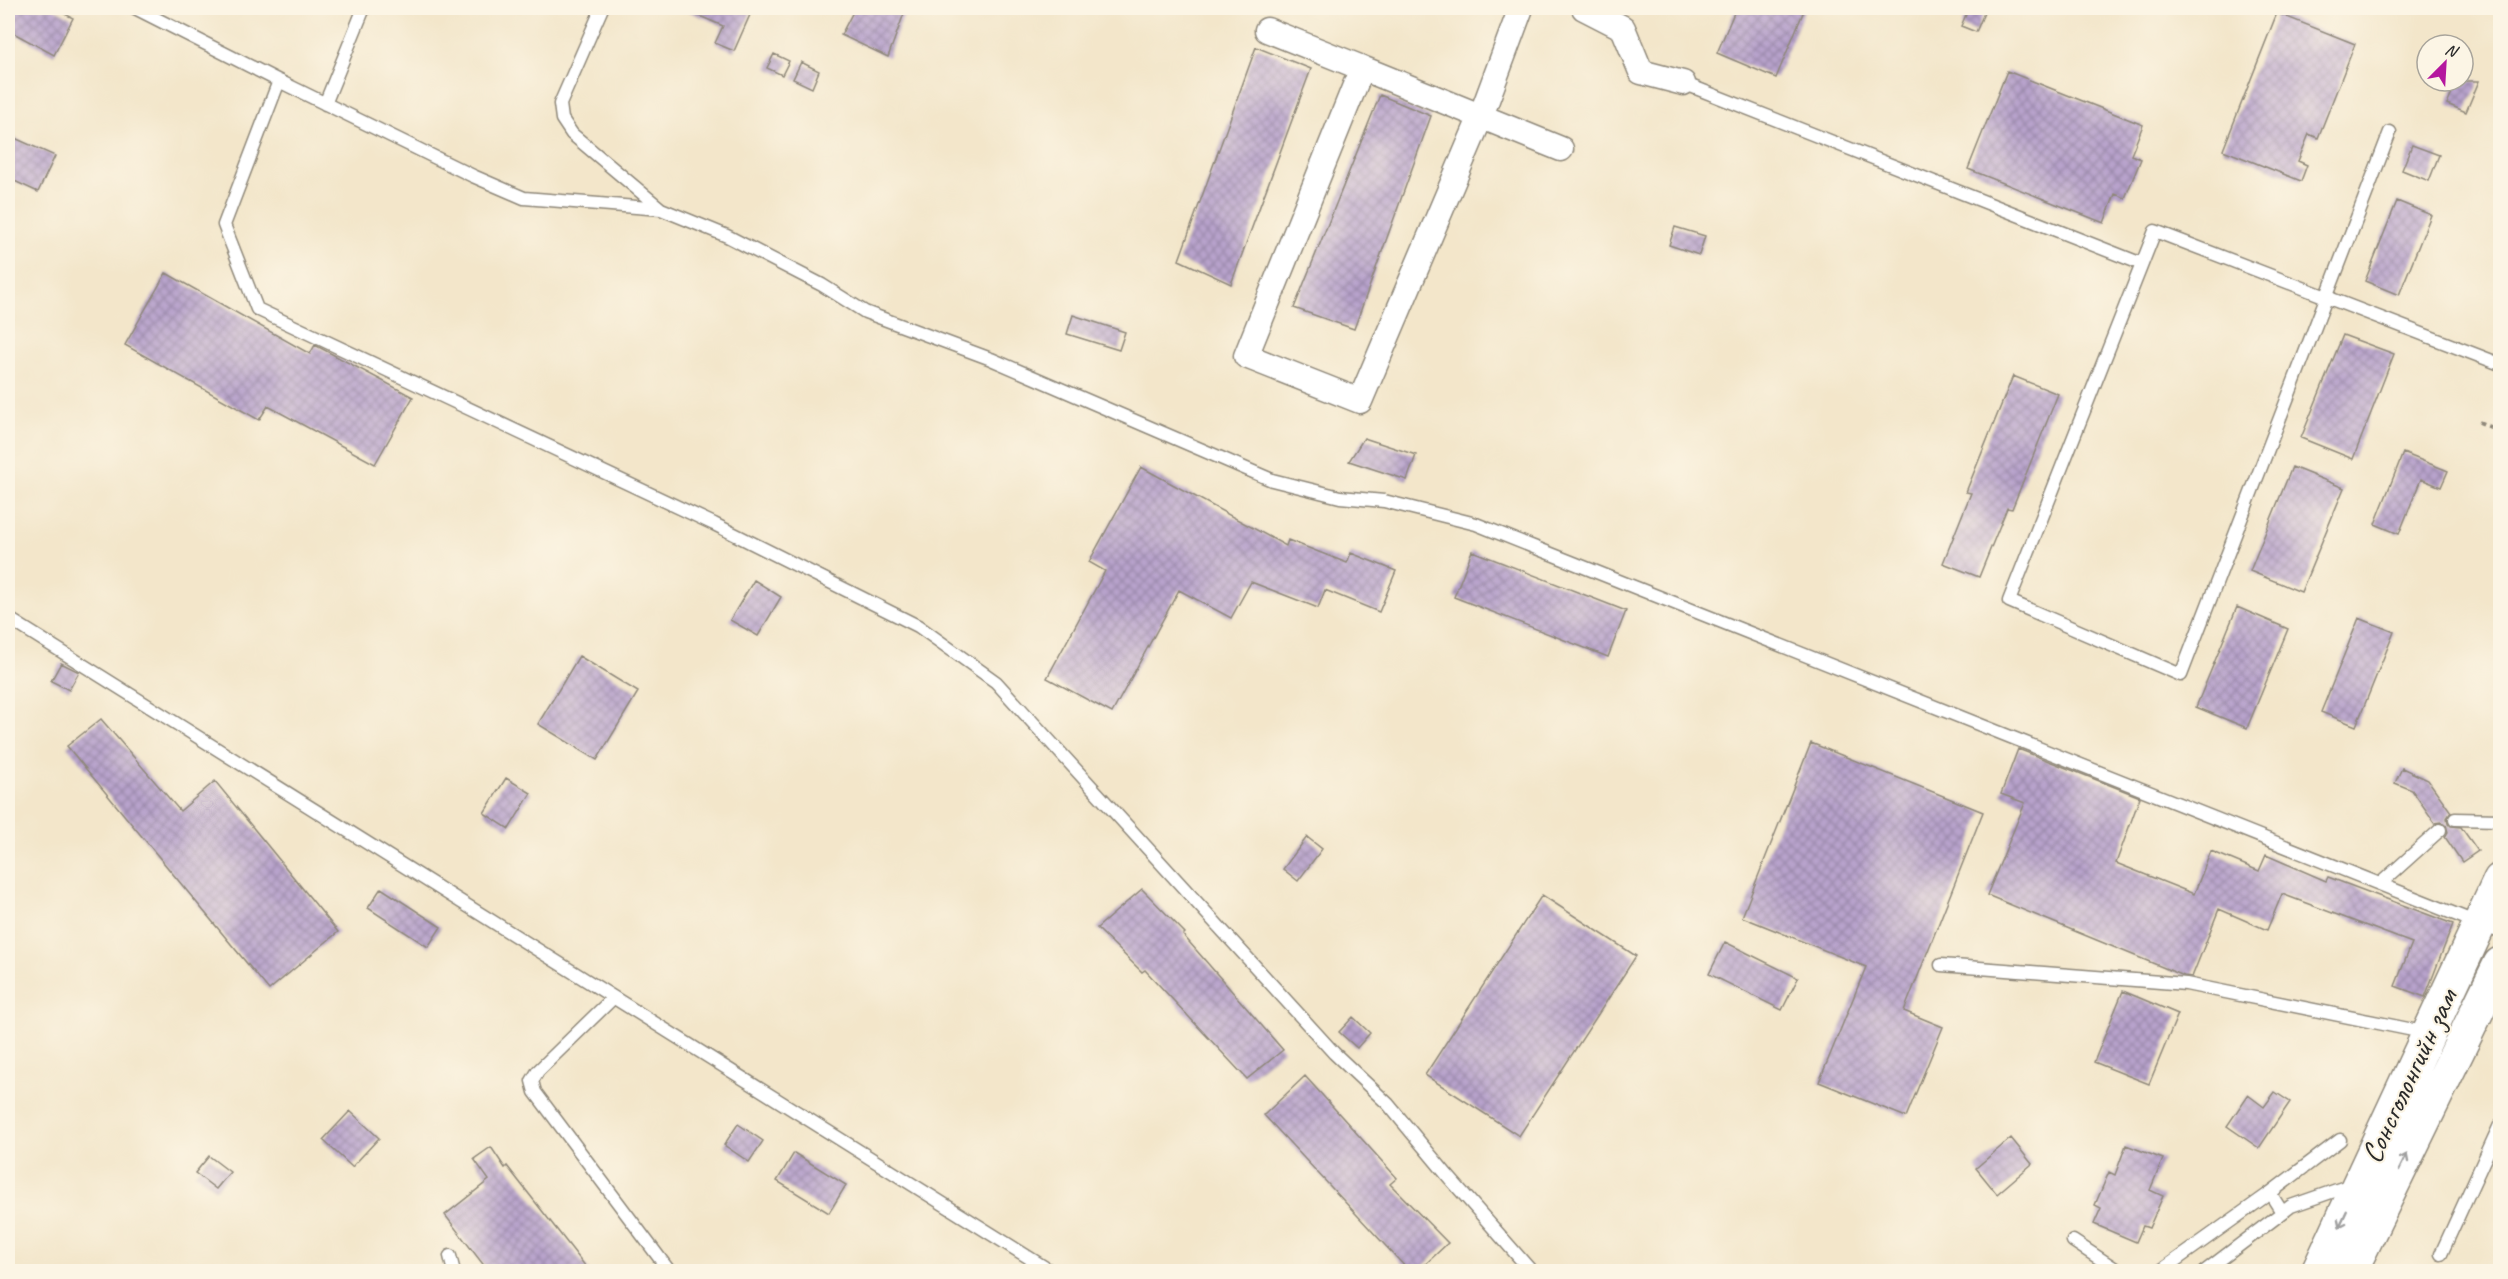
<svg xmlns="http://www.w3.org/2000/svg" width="2508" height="1279" viewBox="0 0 2508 1279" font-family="Caveat,sans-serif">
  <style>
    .building { fill: url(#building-cross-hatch) }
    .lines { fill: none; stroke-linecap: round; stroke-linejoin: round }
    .service-casing { stroke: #8f887a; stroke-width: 15 }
    .minor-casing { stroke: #8f887a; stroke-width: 27 }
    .primary-casing { stroke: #8f887a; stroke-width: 36 }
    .path { stroke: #8f887a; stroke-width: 4; stroke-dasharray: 4.5 4.5; stroke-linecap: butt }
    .service { stroke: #fff; stroke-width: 12 }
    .minor { stroke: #fff; stroke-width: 24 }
    .primary { stroke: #fff; stroke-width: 33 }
    .oneway { stroke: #a0a0a0 }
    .labels { text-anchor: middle; stroke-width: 4.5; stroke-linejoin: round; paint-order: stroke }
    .street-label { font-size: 30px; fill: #2b2b2b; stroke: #fcf5e5 }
  </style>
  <defs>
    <pattern id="building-cross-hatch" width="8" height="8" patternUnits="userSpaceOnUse" patternTransform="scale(1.5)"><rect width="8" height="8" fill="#b8a3cc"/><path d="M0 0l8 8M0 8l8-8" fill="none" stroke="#9685a6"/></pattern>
  </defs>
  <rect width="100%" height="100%" fill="#fcf5e5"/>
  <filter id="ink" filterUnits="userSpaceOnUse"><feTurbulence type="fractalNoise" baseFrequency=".0167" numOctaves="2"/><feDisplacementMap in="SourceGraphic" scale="12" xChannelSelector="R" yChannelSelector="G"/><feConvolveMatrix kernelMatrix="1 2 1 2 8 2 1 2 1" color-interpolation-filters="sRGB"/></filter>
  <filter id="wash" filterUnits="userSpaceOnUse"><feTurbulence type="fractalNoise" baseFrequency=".008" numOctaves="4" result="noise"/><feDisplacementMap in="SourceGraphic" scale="24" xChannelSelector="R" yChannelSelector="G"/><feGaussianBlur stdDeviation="1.35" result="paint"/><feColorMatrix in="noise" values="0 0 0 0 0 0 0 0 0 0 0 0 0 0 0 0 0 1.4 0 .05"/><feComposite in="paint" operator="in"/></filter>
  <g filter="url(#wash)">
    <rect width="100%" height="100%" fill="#f3e6ca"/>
    <g id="blocks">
      <path class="building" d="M8,8H53L73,18L54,55L8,30Z
        M681,8H753L734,51L715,43L723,26Z
        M855,8H906L888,57L841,35Z
        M1736,8H1805L1776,78L1717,53Z
        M1969,8H1986L1976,32L1961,26Z
        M2277,13L2355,44L2318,138L2309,134L2298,161L2307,165L2301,181L2223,150Z
        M1256,47L1311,69L1231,284L1179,260Z
        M774,54L789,61L782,75L767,68Z
        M801,62L819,71L812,88L793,79Z
        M2007,71L2143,125L2131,155L2141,159L2125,198L2115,194L2104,223L1968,169Z
        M2457,81H2479L2466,112L2447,104Z
        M1380,95L1431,116L1354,329L1294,308Z
        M8,135L55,156L38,192L8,178Z
        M2412,145L2439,155L2429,181L2402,170Z
        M2397,201L2431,215L2399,295L2365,281Z
        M1675,227L1705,236L1699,255L1669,245Z
        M166,273L310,354L315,345L413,397L375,464L268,406L259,420L125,345Z
        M1073,315L1125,332L1119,350L1067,334Z
        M2343,335L2394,354L2353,459L2301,438Z
        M2013,376L2058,394L2012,509L2007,508L1979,577L1943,563L1971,493L1966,492Z
        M1364,438L1416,455L1407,480L1349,461Z
        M2403,453L2448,471L2441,487L2421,479L2399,534L2375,524Z
        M1141,467L1286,546L1288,540L1347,563L1351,553L1396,571L1379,612L1325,590L1318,608L1251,582L1231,618L1179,590L1112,713L1047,678L1105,571L1089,562Z
        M2292,467L2344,488L2301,592L2250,571Z
        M1472,551L1626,611L1608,657L1454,597Z
        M754,580L781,597L758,636L730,620Z
        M2237,607L2288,629L2247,728L2196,707Z
        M2359,618L2394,632L2356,726L2321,712Z
        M579,656L638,692L597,760L538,724Z
        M61,663L79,672L69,690L51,681Z
        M101,719L180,811L215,781L338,932L269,990L67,746Z
        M1811,743L1983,812L1904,1011L1943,1027L1906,1117L1819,1082L1866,967L1742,917Z
        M2018,749L2140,797L2116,863L2194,894L2211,851L2259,871L2266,855L2326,881L2328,877L2453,924L2425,997L2395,986L2412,943L2282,894L2267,930L2219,909L2192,977L2184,976L1987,895L2025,803L2001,794Z
        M2402,768L2428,780L2451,812L2447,818L2448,823L2451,826L2461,827L2478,851L2462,862L2445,837L2448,832L2446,825L2442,822L2435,823L2412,790L2395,783Z
        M506,778L531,793L509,829L484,813Z
        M1307,837L1322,849L1298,881L1283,869Z
        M381,888L441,927L428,947L368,908Z
        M1142,889L1185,933L1183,935L1283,1050L1247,1079L1145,970L1142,972L1097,928Z
        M1542,895L1636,956L1519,1136L1425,1075Z
        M1725,942L1798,978L1782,1010L1709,974Z
        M2123,991L2178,1014L2149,1084L2094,1062Z
        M1353,1017L1370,1033L1357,1048L1339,1032Z
        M1305,1076L1397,1178L1390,1184L1448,1243L1417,1272H1410L1264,1115Z
        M2275,1092L2290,1102L2259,1148L2227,1126L2248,1095L2264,1107Z
        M350,1111L379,1138L352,1167L323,1140Z
        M738,1124L763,1141L749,1162L724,1145Z
        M2011,1138L2032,1164L1997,1194L1976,1168Z
        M2126,1145L2163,1159L2150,1190L2163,1196L2149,1228L2143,1226L2136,1242L2094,1224L2101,1208L2095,1205L2109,1172L2115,1175Z
        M491,1147L505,1168L507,1166L590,1272H489L445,1215L489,1180L474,1159Z
        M794,1153L846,1185L829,1213L777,1181Z
        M209,1156L230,1172L216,1189L195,1173Z"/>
    </g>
  </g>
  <g filter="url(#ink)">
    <use href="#blocks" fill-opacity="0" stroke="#8f887a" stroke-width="1.5"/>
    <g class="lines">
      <g class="service-casing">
        <path id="service" d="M135,8L279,81
          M602,8L560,104L562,119L572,134L661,209
          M1683,83L2142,264L2155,231L2500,364
          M325,104L364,8
          M2142,264L2009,601L2181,675L2390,132
          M8,618L1052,1272
          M2455,819L2500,820
          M2380,884L2440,830
          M1941,965L2186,984L2428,1033
          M613,998L538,1071L532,1081L535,1092L670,1272
          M2270,1193L2340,1140
          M2073,1241L2120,1272
          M2441,1254L2500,1125
          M450,1256L454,1272
          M1532,1272L1447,1175L1388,1104L1334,1053L996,682L918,626L714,524L257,309L224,225L279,81L473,176L524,198L661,209L727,236L822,285L865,312L991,359L1272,480L1340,497L1384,501L1476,524L2500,932
          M2159,1272L2270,1193L2282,1212
          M2204,1272L2291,1206L2354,1184"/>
      </g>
      <g class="minor-casing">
        <path id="minor" d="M1521,8L1481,116L1360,401L1246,356L1362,68L1561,149
          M1584,8L1623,28L1641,72L1683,83
          M1267,30L1362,68"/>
      </g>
      <g class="primary-casing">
        <path id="primary" d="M2318,1272L2500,880
          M2350,1272L2500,964"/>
      </g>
      <path class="path" d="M2479,422L2500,431"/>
      <use href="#service" class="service"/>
      <use href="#minor" class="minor"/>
      <use href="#primary" class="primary"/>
    </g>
    <defs><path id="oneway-shaft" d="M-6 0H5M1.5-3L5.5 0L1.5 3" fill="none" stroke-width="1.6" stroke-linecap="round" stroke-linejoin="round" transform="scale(1.5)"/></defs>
    <g class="oneway">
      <use href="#oneway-shaft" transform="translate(2403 1162) rotate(-64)"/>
      <use href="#oneway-shaft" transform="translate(2343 1219) rotate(115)"/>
    </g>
  </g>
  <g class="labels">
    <g class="street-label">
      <text transform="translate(2409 1076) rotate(-65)" y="10">Сонсголонгийн зам</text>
    </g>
  </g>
  <rect width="2508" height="1279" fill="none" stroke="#fcf5e5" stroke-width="30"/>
  <g transform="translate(2445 63) rotate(24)"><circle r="28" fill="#fcf5e5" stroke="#a8a49b" stroke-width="1.5"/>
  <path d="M0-4.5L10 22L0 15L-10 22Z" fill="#b5179e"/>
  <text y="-9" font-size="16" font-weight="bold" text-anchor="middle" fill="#2b2b2b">N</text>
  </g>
</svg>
